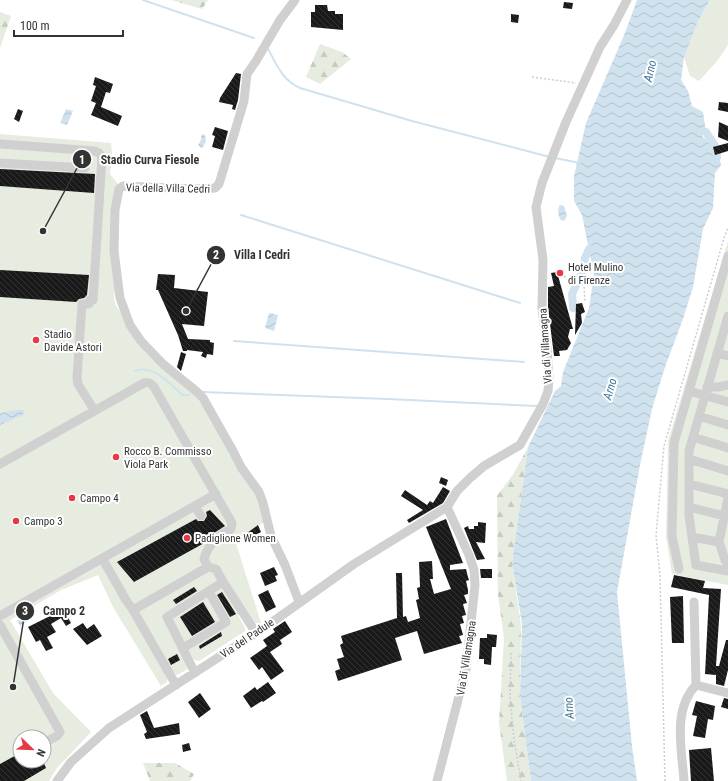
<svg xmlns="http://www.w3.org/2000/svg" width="728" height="781" viewBox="0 0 728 781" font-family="'Roboto Condensed',sans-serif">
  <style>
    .green { fill: #e6ecdf; fill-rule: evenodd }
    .forest { fill: url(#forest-firs) }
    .water { fill: url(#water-waves) }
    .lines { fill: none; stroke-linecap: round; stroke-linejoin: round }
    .stream { stroke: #cfe2ee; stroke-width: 2 }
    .canal { stroke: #cfe2ee; stroke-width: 8 }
    .building { fill: url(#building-back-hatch) }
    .path { stroke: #cdcdcd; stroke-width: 1.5; stroke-dasharray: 2 2; stroke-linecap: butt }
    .minor { stroke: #d0d0d0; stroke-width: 9 }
    .poi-dot { fill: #e63946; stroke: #fff; stroke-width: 1.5 }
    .labels { text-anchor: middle; stroke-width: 4; stroke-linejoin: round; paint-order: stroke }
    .street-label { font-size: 11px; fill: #333; stroke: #fff }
    .poi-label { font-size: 11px; fill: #333; stroke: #fff; text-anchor: start }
    .water-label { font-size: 12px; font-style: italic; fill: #3f7597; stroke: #fff }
    .leader { fill: none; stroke: #333; stroke-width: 1.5 }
    .callout-dot { fill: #333; stroke: #fff; stroke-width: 1.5 }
    .mark-label { font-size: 12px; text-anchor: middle; font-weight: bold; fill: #fff }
    .callout-label { font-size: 12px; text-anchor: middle; font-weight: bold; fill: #333; stroke: #fff; stroke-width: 4; stroke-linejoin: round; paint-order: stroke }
  </style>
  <defs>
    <pattern id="forest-firs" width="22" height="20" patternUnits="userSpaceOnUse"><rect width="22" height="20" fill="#e6ecdf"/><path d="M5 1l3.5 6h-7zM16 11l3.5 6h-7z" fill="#c6cbc0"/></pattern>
    <pattern id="water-waves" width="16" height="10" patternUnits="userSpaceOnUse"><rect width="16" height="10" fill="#cfe2ee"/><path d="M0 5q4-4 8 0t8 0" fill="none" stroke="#b2c2cd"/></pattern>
    <pattern id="building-back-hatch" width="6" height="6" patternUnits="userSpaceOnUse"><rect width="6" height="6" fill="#1a1a1a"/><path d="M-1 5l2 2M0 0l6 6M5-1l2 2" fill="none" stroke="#333"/></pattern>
  </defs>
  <rect width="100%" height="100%" fill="#fff"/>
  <path class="green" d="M710,0H728V45L718,60L699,81L690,76L684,57L699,19Z
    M0,134L111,143L112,154L110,174L118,184L114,203L116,287C111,302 116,305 124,317L202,404L256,494L264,522L235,540L261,623H253L244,610L238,615L245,628V631L199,661L194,660L188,650L185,661L187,668L186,670L177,675L160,664L167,678V682L161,686L113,607L98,575L61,590L10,620L53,693L91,732L57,768L49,781H0ZM20,737H44V761H20Z
    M728,241V585L672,574L666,536L668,441Z"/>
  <path class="forest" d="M171,0H208L202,9Z
    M0,12L11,16L0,48Z
    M320,44L342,52L351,59L320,84L306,77Z
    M528,447L512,563L521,626L520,696L531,781H507L499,723L504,638L498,595L497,496L514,473Z
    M143,763H175L194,774L190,781H150Z"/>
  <path class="water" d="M637,0H710L699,19L684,57L681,80L688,91L692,106L703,112L706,132L702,136L711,144L714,157L719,156L721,165L715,173L713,208L703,229L693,287L683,319L665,367L652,409L640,465L617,592L632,746L637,781H531L520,696L522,624L512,563L528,447L555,391L561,386L563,372L589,308L594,275L582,215L574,201V176L586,123L625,33Z
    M66,109L73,111L67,125L60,123Z
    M203,134L205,135L206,141L203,147L201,148L198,145L201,140V136Z
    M560,205L564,206L567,216L564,221L561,220C558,216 557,209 560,205Z
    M269,313L278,315L274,331L265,328Z
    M17,410H23L24,412L23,415L0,425V413Z
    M28,614L31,619L20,626L17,620Z"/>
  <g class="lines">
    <path class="stream" d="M143,0L254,38
      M268,49C277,65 282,80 300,88L412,121L550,157
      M555,158L580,163
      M241,215L520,303
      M234,341L524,362
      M135,371C155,364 169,384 183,395H189
      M202,392L388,399L537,406"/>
    <path class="canal" d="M706,132L715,146L717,157
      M573,308L572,294L583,270L585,258L589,249"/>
  </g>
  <path class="building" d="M564,2L573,3L572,9L563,8Z
    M315,5H327L328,11H335V14H343V30L311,27V12H315Z
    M511,14L519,15L518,23L511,22Z
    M236,73L241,74L238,100L235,110L232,109L233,105L219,102L220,98Z
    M95,77L113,84L110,93L106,92L101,107L122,116L118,126L91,115L96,103L91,101L96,86L93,85Z
    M719,102L728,103V112L718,110Z
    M18,109L23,111L19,122L14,119Z
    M719,122L728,126V141L718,137Z
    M215,127L228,131L223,150L212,147L215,136L212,135Z
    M728,143V151L715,155L713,147Z
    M0,169L95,174L94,193L0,186Z
    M0,270L89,275L87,295L84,298L79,299L76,302L0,297Z
    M557,272L573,329H570L568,337L571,343L567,350L559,351L560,356H554L548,308V287L554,286L551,273Z
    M158,274L175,275L174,288L208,292L204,326L182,324L188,339L210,340V342L214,343L213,355L207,354L206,358L201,356L203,352L187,350V351H183L178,335L158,290H156Z
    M582,303L585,312L581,314L582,323L575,335L576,304Z
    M181,352L186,354L181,371L177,367Z
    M441,477L448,480L446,486L439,483Z
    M443,487L450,491L443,503L409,523L407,520L423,510L401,496L405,490L427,505L430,501L433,503Z
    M210,510L225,526L214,533L206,542L134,582L117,562L196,519L198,521H204L207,516L206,512Z
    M446,519L463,563L450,565V570L466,569L468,577L469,580L466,581L468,590V594L464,595L467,603L463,604L466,615L462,616L464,623L460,624L463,635L459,636L462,643L424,654L417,631L395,638L402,660L338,681L335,671L340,669L337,659L344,657L340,645L343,643L341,636L397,618L396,573H402L403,617L406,616L408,622L420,618L416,600L419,599L417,588L420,587L419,562L432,561L433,579H430L434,594L451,589L426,527Z
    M478,522L486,523L485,543L476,542L485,559L477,560L464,528L468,526L469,529H474V526H478Z
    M258,525L261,532L250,538L247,533Z
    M274,567L278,575L275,576L277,581L265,586L260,573Z
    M480,569H492V578H481Z
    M674,575L705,581L703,588L721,589L716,666H719L726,640H728V670L724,686L716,684V675L705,674L709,595L671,587Z
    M194,587L197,591L176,604L173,600Z
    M268,590L276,607L266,612L258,595Z
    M222,592L236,614L230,617L217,595Z
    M683,596L684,643H672L670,597Z
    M203,602L215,622L192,636L180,617Z
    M58,612L60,617L66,614L71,623L66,626L61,618L51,624L56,632L47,637L53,648L46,651L40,640L36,642L28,627Z
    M285,621L292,632L280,640L282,644L270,652L284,671L271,680L262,667L259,670L250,658L267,646L263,640L275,632L273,629Z
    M83,623L87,629L94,624L102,636L87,645L73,629Z
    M221,632L222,636L200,649L199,646Z
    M487,634L497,635L496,647H492L491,665L484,664V659H479L480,638H487Z
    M177,654L180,660L171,665L168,659Z
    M268,682L276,693L263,702L262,701L251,708L243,696L255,687L257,690Z
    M200,693L211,709L199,718L188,702Z
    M724,698L728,699V709L721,707Z
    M696,701L715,706L713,720L708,719L705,738L693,736L697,716L692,715Z
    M147,711L154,728L179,723L180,734L146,739L144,734L147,732L140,715Z
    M189,743L191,750L183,752L182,745Z
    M711,748L714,781H691L689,750Z
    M20,753V761H43L46,768L24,781H0V764Z"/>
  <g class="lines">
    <path class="path" d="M532,77L576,83
      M564,276L567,279L584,285L585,303
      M511,653L510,698L514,740L521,781
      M665,781L660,575L656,535L664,446L724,238L728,228"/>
    <path class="minor" d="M295,0L280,20L256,61L247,74L244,101L219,184L215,188L195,189L123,186L119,189L115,210L114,251L120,298L130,325L141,341L163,364L196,391L203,398L233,451L241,467L259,492L263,503L271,536L285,565L299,602
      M0,144L95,151L99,153L102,157L93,300H90L89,304H82L77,378L78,384L94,410
      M0,163L85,168L86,150
      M728,316L689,451V516L696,565L728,571
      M717,353L728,356
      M707,387H718L728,385
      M689,391L728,402
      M699,416L728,425
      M693,437L728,448
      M689,459L728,471
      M0,464L144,383C149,382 151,383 154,387L232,523L231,529C217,537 209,543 204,559L208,567L133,610L176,685
      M689,484L728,494
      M728,498L719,542L725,560L728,565
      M195,506L201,516
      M689,507L728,517
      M692,537L719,542
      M102,558L126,600L133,610
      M679,569L672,536L674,443L728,256
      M222,580L256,633
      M694,602L696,685L727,693
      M0,616L216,494
      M0,625L60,732L57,736L44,743
      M183,648L226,622L209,592
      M195,673L167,617L220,584L222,580L216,569L208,567
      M57,781L71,762L109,728L264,628L354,564L447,507L457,491L470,478L484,466L520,445L543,404L548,391L549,379L547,348L542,308L543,260L536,207L542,183L566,122L600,47L614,25L627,0
      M437,781L466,669L475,585L474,570L469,555L447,507
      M684,781C682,750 672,710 696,685"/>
  </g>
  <g class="poi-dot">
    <circle cx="560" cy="273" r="4"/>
    <circle cx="36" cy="340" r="4"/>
    <circle cx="116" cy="457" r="4"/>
    <circle cx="72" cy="498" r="4"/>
    <circle cx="16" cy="521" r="4"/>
    <circle cx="187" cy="538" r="4"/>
  </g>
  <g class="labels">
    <g class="street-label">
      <text transform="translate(168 188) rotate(1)" y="4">Via della Villa Cedri</text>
      <text transform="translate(545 346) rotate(-94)" y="4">Via di Villamagna</text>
      <text transform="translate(247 638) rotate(-34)" y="4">Via del Padule</text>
      <text transform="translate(466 658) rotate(-81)" y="4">Via di Villamagna</text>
    </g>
    <g class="poi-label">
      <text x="568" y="271">Hotel Mulino<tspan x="568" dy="13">di Firenze</tspan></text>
      <text x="44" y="338">Stadio<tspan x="44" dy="13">Davide Astori</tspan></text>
      <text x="124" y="455">Rocco B. Commisso<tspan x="124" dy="13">Viola Park</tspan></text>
      <text x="80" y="502">Campo 4</text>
      <text x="24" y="525">Campo 3</text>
      <text x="195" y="542">Padiglione Women</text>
    </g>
    <g class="water-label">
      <text transform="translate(650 71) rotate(-77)" y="4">Arno</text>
      <text transform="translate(610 389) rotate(-74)" y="4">Arno</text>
      <text transform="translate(569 708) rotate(-94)" y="4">Arno</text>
    </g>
  </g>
  <path class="leader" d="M43 231L82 159M186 311L216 255M13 687L25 611"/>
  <g class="callout-dot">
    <circle cx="43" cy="231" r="4"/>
    <circle cx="186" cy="311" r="4"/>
    <circle cx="13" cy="687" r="4"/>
    <circle cx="82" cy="159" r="10"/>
    <circle cx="216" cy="255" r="10"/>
    <circle cx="25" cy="611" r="10"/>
  </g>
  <g class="mark-label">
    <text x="82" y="164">1</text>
    <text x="216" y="259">2</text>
    <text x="25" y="615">3</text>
  </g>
  <g class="callout-label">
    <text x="150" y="164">Stadio Curva Fiesole</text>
    <text x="262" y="259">Villa I Cedri</text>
    <text x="64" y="615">Campo 2</text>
  </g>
  <g transform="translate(32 749) rotate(113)"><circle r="19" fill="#ffffff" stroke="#adadad"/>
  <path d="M0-3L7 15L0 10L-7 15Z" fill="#e63946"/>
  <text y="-6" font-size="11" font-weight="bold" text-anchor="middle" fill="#333333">N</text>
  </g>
  <path d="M14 30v6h109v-6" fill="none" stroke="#333333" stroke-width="2"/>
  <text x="20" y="30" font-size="12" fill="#333333" stroke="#ffffff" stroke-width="3" paint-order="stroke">100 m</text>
</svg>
